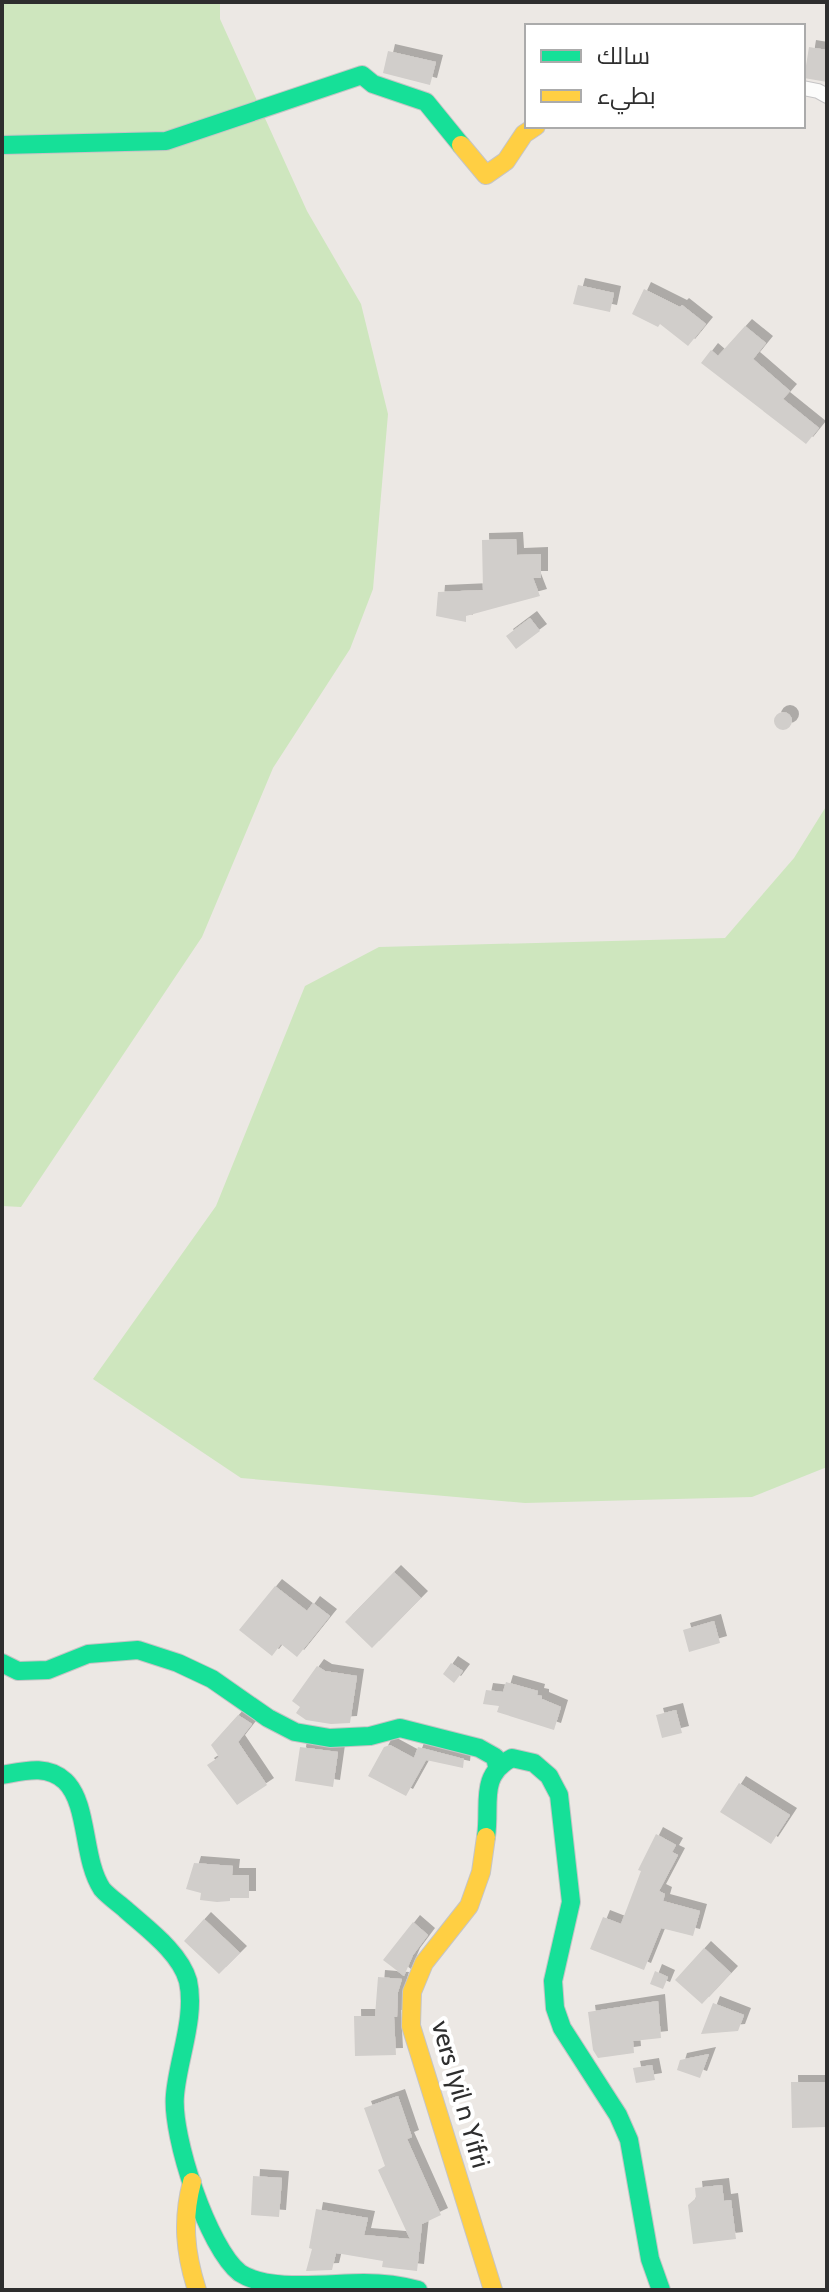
<svg xmlns="http://www.w3.org/2000/svg" width="829" height="2292" viewBox="0 0 829 2292" font-family="Cabin,Cairo,sans-serif">
  <style>
    .green { fill: #cee6be }
    .building { fill: #d1cecb; filter: url(#shadow) }
    .lines { fill: none; stroke-linecap: round; stroke-linejoin: round }
    .street-casing { stroke: #c5c4c5; stroke-width: 16 }
    .fast-casing { stroke: #c5c4c5; stroke-width: 20 }
    .slow-casing { stroke: #c5c4c5; stroke-width: 20 }
    .street { stroke: #fcfcfb; stroke-width: 14 }
    .fast { stroke: #16e098; stroke-width: 18 }
    .slow { stroke: #ffcf43; stroke-width: 18 }
    .labels { text-anchor: middle; stroke-width: 8; stroke-linejoin: round; paint-order: stroke }
    .street-label { font-size: 26px; fill: #2e2e2e; stroke: #fff }
  </style>
  <defs>
    <filter id="shadow"><feDropShadow dx="7" dy="-7" stdDeviation="0" flood-color="#0004"/></filter>
  </defs>
  <rect width="100%" height="100%" fill="#ece8e4"/>
  <path class="green" d="M2,2H220V19L307,211L361,304L388,414L373,589L350,649L273,768L202,937L21,1207L2,1206Z
    M827,805V1467L752,1497L525,1503L241,1478L93,1379L216,1206L305,986L379,947L725,938L794,858Z"/>
  <path class="building" d="M809,47L827,50V82L804,78Z
    M388,51L436,62L430,85L383,73Z
    M578,285L614,293L610,312L573,304Z
    M644,289L680,307L682,305L706,324L688,346L660,324L658,327L632,314Z
    M745,326L766,343L753,359L790,391L783,399L819,428L806,444L701,363L711,350L718,356Z
    M516,539L517,555L541,554V578H533L540,596L466,616V622L436,616L438,592L483,590L482,540Z
    M530,618L540,631L516,649L506,636Z
    M774 721a9 9 0 1 1 18 0a9 9 0 1 1-18 0Z
    M394,1572L421,1598L372,1648L345,1622Z
    M275,1586L307,1611L313,1603L330,1616L297,1657L281,1644L272,1656L239,1630Z
    M714,1621L720,1643L689,1652L683,1630Z
    M451,1663L463,1671L454,1683L443,1674Z
    M317,1666L325,1671L357,1676L350,1723L331,1724L306,1720L296,1713L300,1707L292,1701Z
    M506,1682L538,1691L537,1695L542,1696V1699L561,1707L554,1730L497,1712L499,1706L483,1704L486,1690L503,1692Z
    M676,1710L682,1733L662,1738L656,1715Z
    M238,1715L252,1724L238,1742L267,1785L237,1805L207,1765L219,1757L211,1745Z
    M390,1745L414,1758L418,1747L464,1759L463,1768L426,1760L406,1796L368,1776L384,1747Z
    M300,1747L338,1752L333,1787L295,1781Z
    M739,1783L790,1815L771,1844L720,1812Z
    M656,1834L676,1845L672,1852L678,1855L659,1891L665,1894L663,1901L700,1911L693,1936L661,1928L644,1970L590,1949L603,1917L621,1924L641,1871L638,1870Z
    M194,1863L233,1866L232,1875H249V1898H230V1901L217,1902L200,1900L201,1893L186,1889Z
    M204,1919L240,1953L219,1974L184,1941Z
    M413,1922L428,1935L413,1955L404,1976L383,1960Z
    M704,1948L731,1973L702,2004L675,1980Z
    M655,1971L668,1977L663,1989L650,1984Z
    M378,1977L402,1979L398,1992L397,2017H394L396,2055L355,2056L354,2016H375Z
    M658,2001L661,2038L633,2041L634,2053L598,2058L593,2050L588,2012Z
    M713,2003L744,2015L738,2031L701,2034Z
    M709,2054L700,2078L677,2070L680,2060Z
    M652,2065L655,2080L636,2083L633,2068Z
    M791,2082H827V2127L792,2128Z
    M398,2096L412,2137L407,2139L441,2215L422,2224L417,2271L382,2267L383,2261L336,2253L332,2270L306,2271L312,2249L309,2248L316,2209L368,2218L364,2235L410,2239L378,2170L385,2166L364,2108Z
    M253,2176L282,2178L279,2217L251,2215Z
    M722,2185L724,2201L731,2200L736,2239L693,2244L688,2205L696,2198L695,2188Z"/>
  <g class="lines">
    <g class="street-casing">
      <path id="street" d="M803,88L818,91L827,96"/>
    </g>
    <g class="fast-casing">
      <path id="fast" d="M2,145L166,141L362,75L373,84L426,102L461,145
        M2,1663L18,1671L48,1670L88,1654L138,1650L178,1663L212,1679L268,1718L295,1732L330,1738L370,1736L400,1728L479,1748L495,1757L497,1766
        M2,1775C24,1771 47,1764 65,1781C89,1804 82,1859 102,1889C108,1896 118,1903 125,1909C146,1928 180,1952 188,1981C196,2017 178,2059 175,2095C171,2136 208,2248 240,2273C269,2292 328,2283 364,2283C383,2283 400,2285 418,2290
        M486,1837C491,1804 478,1776 512,1758L534,1763L549,1776L559,1795L571,1902L553,1981L555,2008L562,2028L618,2115L629,2140L650,2259L661,2290"/>
    </g>
    <g class="slow-casing">
      <path id="slow" d="M461,145L486,175L506,161L524,134L536,126
        M486,1837L481,1872L469,1906L424,1963L412,1992L411,2026L493,2290
        M192,2182C182,2220 185,2253 197,2290"/>
    </g>
    <use href="#street" class="street"/>
    <use href="#fast" class="fast"/>
    <use href="#slow" class="slow"/>
  </g>
  <g class="labels">
    <g class="street-label">
      <text transform="translate(461 2094) rotate(74)" y="9">vers Iγil n Yifri</text>
    </g>
  </g>
  <rect width="829" height="2292" fill="none" stroke="#2e2e2e" stroke-width="8"/>
  <rect x="525" y="24" width="280" height="104" fill="#ffffff" stroke="#ababab" stroke-width="2"/>
  <rect x="541" y="50" width="40" height="12" fill="#16e098" stroke="#ababab" stroke-width="2"/>
  <text x="597" y="64" font-size="24" fill="#2e2e2e">سالك</text>
  <rect x="541" y="90" width="40" height="12" fill="#ffcf43" stroke="#ababab" stroke-width="2"/>
  <text x="597" y="104" font-size="24" fill="#2e2e2e">بطيء</text>
</svg>
